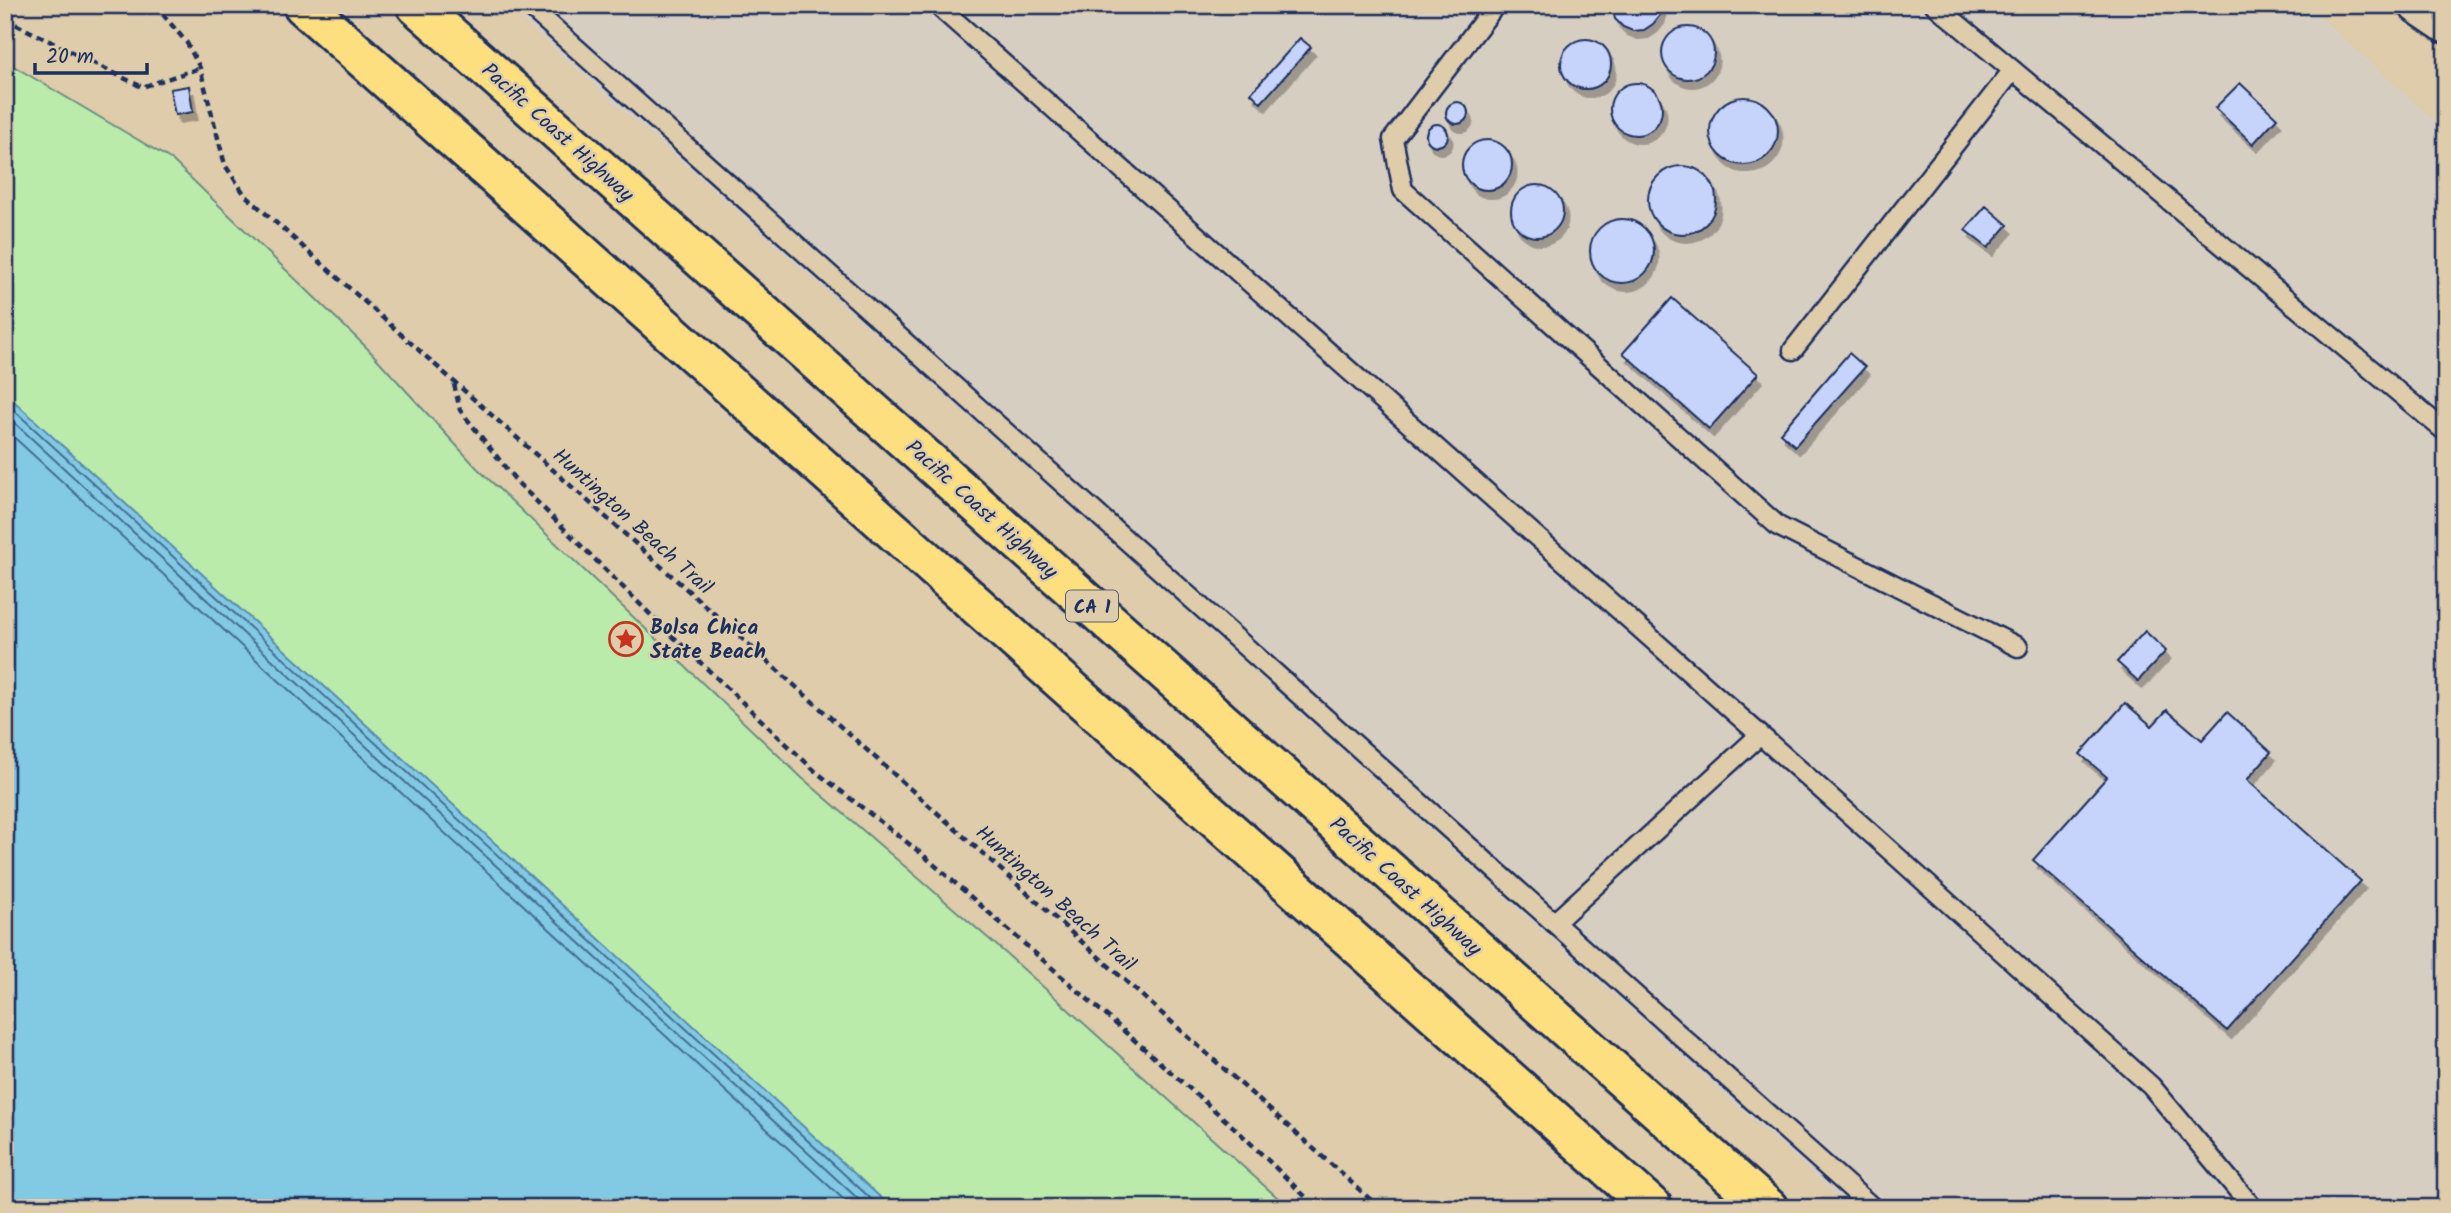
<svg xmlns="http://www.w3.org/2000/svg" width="2451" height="1213" viewBox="0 0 2451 1213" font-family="Kalam,sans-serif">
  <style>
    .built { fill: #d7cec2 }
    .green { fill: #bbebaa; stroke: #6b8d84; stroke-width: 2 }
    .water { fill: #82c9e3; stroke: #598bae; stroke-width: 2 }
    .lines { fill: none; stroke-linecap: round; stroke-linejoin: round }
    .shore { stroke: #446d93; stroke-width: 2 }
    .building { fill: #c6d3fa; stroke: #1b2f5e; stroke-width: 2; filter: url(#shadow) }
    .service-casing { stroke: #1b2f5e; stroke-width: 23 }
    .minor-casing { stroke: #1b2f5e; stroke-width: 42 }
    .trunk-casing { stroke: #1b2f5e; stroke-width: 44 }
    .path { stroke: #1b2f5e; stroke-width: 4.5; stroke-dasharray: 7 5; stroke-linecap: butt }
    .service { stroke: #deccaa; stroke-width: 18 }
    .minor { stroke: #deccaa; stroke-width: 37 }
    .trunk { stroke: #fedf80; stroke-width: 38 }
    .labels { text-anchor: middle; stroke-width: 5; stroke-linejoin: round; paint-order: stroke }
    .shield { fill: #deccaa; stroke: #565e75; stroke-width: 2 }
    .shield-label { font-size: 19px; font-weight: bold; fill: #1b2f5e }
    .street-label { font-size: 21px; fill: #1b2f5e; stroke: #deccaa }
    .poi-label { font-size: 21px; font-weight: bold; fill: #1b2f5e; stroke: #deccaa; text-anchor: start }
  </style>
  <defs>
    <filter id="shadow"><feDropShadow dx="4.5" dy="8" stdDeviation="0" flood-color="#0004"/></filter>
  </defs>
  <rect width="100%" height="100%" fill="#deccaa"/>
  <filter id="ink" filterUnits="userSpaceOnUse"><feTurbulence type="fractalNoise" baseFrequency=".0143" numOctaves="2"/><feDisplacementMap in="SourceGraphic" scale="14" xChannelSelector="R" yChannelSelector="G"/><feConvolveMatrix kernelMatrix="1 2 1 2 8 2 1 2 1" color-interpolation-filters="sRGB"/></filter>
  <g filter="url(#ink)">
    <path class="built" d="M504,5H2307L2446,131V1208H1850L1073,509Z"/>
    <path class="green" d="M5,61L172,160L367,348L477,468L801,777L1010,957L1289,1208H807L5,409Z"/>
    <path class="water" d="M5,393L892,1208H5Z"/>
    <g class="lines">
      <path class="shore" d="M5,402L881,1208
        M5,414L868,1208
        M5,429L853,1208"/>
    </g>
    <path class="building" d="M1612,5H1661L1660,15L1653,24L1644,30L1633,31L1623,27L1615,19Z
      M1662 53a26 26 0 1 1 52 0a26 26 0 1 1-52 0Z
      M1300,38L1311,47L1261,103L1251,93Z
      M1561 64a25 25 0 1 1 50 0a25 25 0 1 1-50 0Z
      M1610 109a26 26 0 1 1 52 0a26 26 0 1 1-52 0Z
      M2240,83L2277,118L2253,144L2215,108Z
      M189,86L193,112L175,115L170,89Z
      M1710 131a34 34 0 1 1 68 0a34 34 0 1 1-68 0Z
      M1446 113a11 11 0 1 1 22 0a11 11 0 1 1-22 0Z
      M1426 135a11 11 0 1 1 22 0a11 11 0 1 1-22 0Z
      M1462 165a25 25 0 1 1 50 0a25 25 0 1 1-50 0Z
      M1648 200a34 34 0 1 1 68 0a34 34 0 1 1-68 0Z
      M1511 211a26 26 0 1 1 52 0a26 26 0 1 1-52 0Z
      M1986,206L2008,225L1988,248L1965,230Z
      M1590 251a32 32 0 1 1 64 0a32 32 0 1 1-64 0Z
      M1672,298L1758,374L1709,429L1623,353Z
      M1849,353L1865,367L1795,446L1780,433Z
      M2145,631L2166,651L2138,681L2117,662Z
      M2125,703L2152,726L2167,710L2202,740L2227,712L2271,752L2247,780L2361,881L2227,1031L2033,860L2107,777L2080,754Z"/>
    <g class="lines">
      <g class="service-casing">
        <path id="service" d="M528,5L1873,1208
          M937,5L1874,836L2151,1086L2253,1208
          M1491,5V11L1393,139L1403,190L1778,526L2018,647
          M1935,5L2446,432
          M1793,350L2013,70
          M1554,923L1760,735"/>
      </g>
      <g class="minor-casing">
        <path id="minor" d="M2418,5L2446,24"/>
      </g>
      <g class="trunk-casing">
        <path id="trunk" d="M303,5L1653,1208
          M416,5L1768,1208"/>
      </g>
      <path class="path" d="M155,5L187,43L200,68L225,165L245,195L1380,1208
        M5,19L142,87L200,68
        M454,384L460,410L517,482L663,627L815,771L922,854L1238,1131L1317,1208"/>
      <use href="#service" class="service"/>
      <use href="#minor" class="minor"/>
      <use href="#trunk" class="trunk"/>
    </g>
  </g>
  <defs>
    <g id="sight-ring" transform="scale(1.75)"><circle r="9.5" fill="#deccaa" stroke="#c8321e" stroke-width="1.5"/><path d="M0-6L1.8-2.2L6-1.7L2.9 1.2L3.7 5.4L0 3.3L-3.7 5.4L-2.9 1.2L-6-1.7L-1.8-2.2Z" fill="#c8321e"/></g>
  </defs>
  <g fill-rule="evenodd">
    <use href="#sight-ring" x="626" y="639"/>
  </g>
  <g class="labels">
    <rect class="shield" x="1066" y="590.5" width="52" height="31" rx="5"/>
    <g class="shield-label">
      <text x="1092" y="613">CA 1</text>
    </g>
    <g class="street-label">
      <text transform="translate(558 132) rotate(42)" y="7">Pacific Coast Highway</text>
      <text transform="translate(982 509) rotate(42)" y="7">Pacific Coast Highway</text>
      <text transform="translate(633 521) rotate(42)" y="7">Huntington Beach Trail</text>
      <text transform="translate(1406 886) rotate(42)" y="7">Pacific Coast Highway</text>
      <text transform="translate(1056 898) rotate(42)" y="7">Huntington Beach Trail</text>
    </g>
    <g class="poi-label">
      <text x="650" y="634">Bolsa Chica<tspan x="650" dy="24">State Beach</tspan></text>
    </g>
  </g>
  <rect width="2451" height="1213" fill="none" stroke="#deccaa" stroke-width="28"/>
  <rect x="14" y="14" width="2423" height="1185" fill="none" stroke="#1b2f5e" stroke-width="2.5" filter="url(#ink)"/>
  <path d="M35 63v10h112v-10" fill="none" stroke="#1b2f5e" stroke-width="3.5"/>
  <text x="46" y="63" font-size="21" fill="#1b2f5e" stroke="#deccaa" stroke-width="5" paint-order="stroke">20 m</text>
</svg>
